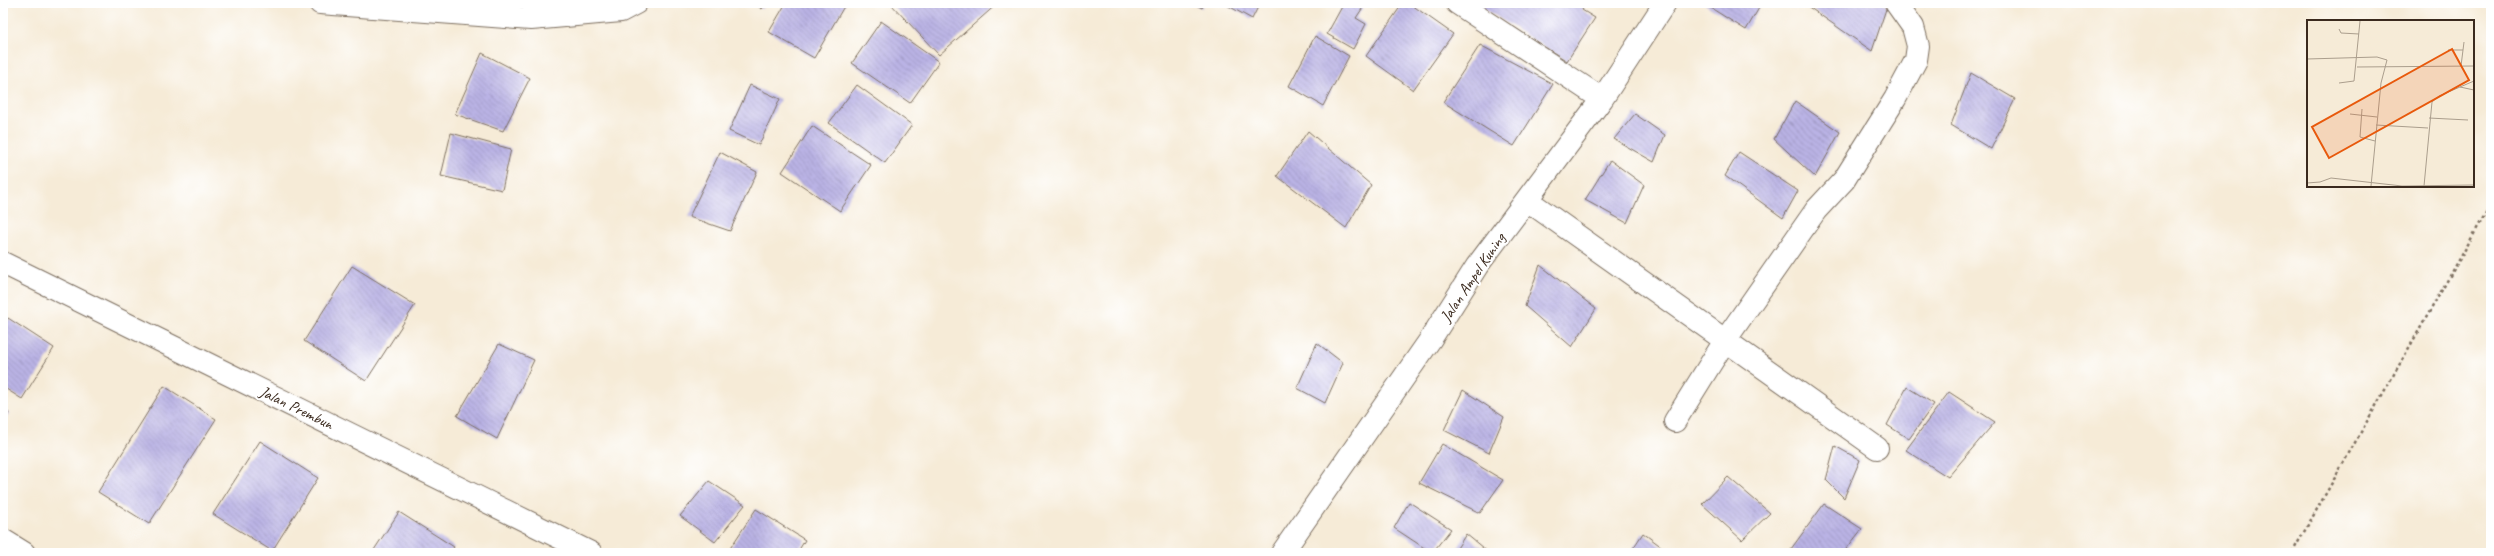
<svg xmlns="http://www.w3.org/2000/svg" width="2494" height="556" viewBox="0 0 2494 556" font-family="Caveat,sans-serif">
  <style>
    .building { fill: url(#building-back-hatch) }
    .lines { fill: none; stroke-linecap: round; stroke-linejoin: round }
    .minor-casing { stroke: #7c6e5f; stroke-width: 24 }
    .path { stroke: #7c6e5f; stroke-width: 2.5; stroke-dasharray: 3 3; stroke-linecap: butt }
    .minor { stroke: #fff; stroke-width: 22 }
    .labels { text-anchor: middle; stroke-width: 4; stroke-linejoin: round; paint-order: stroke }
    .street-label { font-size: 16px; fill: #3b2a1e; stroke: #fff }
    .inset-road { fill: none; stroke: #ab9e8d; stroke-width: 1 }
    .view { fill: #e8590c; fill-opacity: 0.15; stroke: #e8590c; stroke-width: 2 }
    .inset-edge { fill: none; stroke: #3b2a1e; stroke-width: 2 }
  </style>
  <defs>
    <pattern id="building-back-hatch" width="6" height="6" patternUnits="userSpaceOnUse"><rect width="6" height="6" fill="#bab3e5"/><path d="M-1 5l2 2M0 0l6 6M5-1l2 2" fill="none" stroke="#9892b9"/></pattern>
  </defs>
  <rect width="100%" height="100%" fill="#fff"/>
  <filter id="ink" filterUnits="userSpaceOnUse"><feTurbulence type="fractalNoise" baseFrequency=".025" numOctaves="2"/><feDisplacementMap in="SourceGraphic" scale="8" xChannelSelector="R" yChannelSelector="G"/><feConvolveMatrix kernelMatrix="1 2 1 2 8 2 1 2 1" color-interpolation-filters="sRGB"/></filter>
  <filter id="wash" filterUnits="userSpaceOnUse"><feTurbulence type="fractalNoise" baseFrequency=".012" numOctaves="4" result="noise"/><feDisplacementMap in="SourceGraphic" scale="16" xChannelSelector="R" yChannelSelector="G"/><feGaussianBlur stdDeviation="0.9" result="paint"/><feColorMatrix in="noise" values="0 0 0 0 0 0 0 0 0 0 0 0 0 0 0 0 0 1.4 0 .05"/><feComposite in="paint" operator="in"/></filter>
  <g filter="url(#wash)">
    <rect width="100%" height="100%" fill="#f6ebd7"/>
    <g id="blocks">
      <path class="building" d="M753,3H766L762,9Z
        M786,3H846L814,58L769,32Z
        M890,3H998L939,55Z
        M1192,3H1204L1202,8Z
        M1223,3H1260L1252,19Z
        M1344,3H1366L1356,18L1366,24L1353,49L1327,34Z
        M1403,3H1409L1453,34L1413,90L1366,56Z
        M1475,3H1586L1582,10L1595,18L1567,61Z
        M1703,3H1762L1746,30Z
        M1803,3H1882L1887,6L1872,51Z
        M881,21L939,62L910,103L852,63Z
        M1315,36L1349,56L1323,106L1289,86Z
        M1480,45L1553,84L1514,146L1443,102Z
        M482,53L530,78L503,131L455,114Z
        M1971,73L2015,99L1991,149L1951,125Z
        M750,85L780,99L759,145L729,131Z
        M857,85L912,125L885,163L829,123Z
        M1795,101L1840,132L1815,177L1774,139Z
        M1635,114L1665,135L1654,162L1614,139Z
        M812,126L871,165L840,211L782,172Z
        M1308,131L1371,185L1346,228L1277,176Z
        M451,133L511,149L502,190L441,176Z
        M720,152L757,172L730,231L689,217Z
        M1739,152L1798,191L1783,218L1725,176Z
        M1610,160L1644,185L1627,223L1585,200Z
        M1540,265L1596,309L1572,347L1525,306Z
        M352,266L415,305L366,381L304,341Z
        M8,318L54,348L22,399L3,387V326Z
        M1317,343L1343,363L1325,403L1297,388Z
        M499,344L534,360L497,439L457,416Z
        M164,386L216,419L149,524L98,492Z
        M1907,387L1934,404L1909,439L1887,425Z
        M1463,390L1504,417L1489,453L1444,430Z
        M1949,392L1995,422L1948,477L1906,450Z
        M3,409L9,413L3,422Z
        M260,441L318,478L272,551L213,514Z
        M1442,444L1503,480L1480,513L1419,483Z
        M1835,446L1860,460L1844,498L1826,480Z
        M1728,477L1770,513L1742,540L1702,504Z
        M709,481L745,505L715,542L680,516Z
        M1409,502L1451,529L1432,553L1394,528Z
        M1824,504L1862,529L1843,553H1795L1791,549Z
        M756,509L805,540L797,553H727Z
        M399,512L454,547L450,553H372Z
        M1643,533L1670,553H1630Z
        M1466,534L1489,553H1454Z"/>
    </g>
  </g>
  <g filter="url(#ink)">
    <use href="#blocks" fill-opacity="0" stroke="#7c6e5f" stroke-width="1"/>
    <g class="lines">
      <g class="minor-casing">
        <path id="minor" d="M320,3L531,19L621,11L636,3
          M1457,3L1602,99
          M1527,200L1877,448
          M3,263L591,553
          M1675,421L1726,339L1816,210L1844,180L1895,99L1916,60L1918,46L1913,27L1896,3
          M3,540L24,553
          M1282,553L1430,340L1477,266L1602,99L1665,3"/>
      </g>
      <path class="path" d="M2292,553L2491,204"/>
      <use href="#minor" class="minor"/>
    </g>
  </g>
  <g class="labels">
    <g class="street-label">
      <text transform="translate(1472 277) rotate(-56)" y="6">Jalan Ampel Kuning</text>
      <text transform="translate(297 407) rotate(26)" y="6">Jalan Prembun</text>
    </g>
  </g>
  <g transform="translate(2307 20)">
    <rect width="167" height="167" fill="#f6ebd7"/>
    <path class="inset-road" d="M32,9L34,13L52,14M141,30H156M0,39L70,37L80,40L74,63L64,166M154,46L157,22M50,47L167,46M32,63L47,61L53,1M153,67L167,70M55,89L53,117L68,121M43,94L70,97M122,98L161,100M69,105L121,108M0,163L13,162L24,158L95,166L167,165M117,166L125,82L132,76L167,61"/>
    <path class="view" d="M145,29L162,60L22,138L5,107Z"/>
    <rect width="167" height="167" class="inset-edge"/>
  </g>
  <rect width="2494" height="556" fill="none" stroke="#fff" stroke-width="16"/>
</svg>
